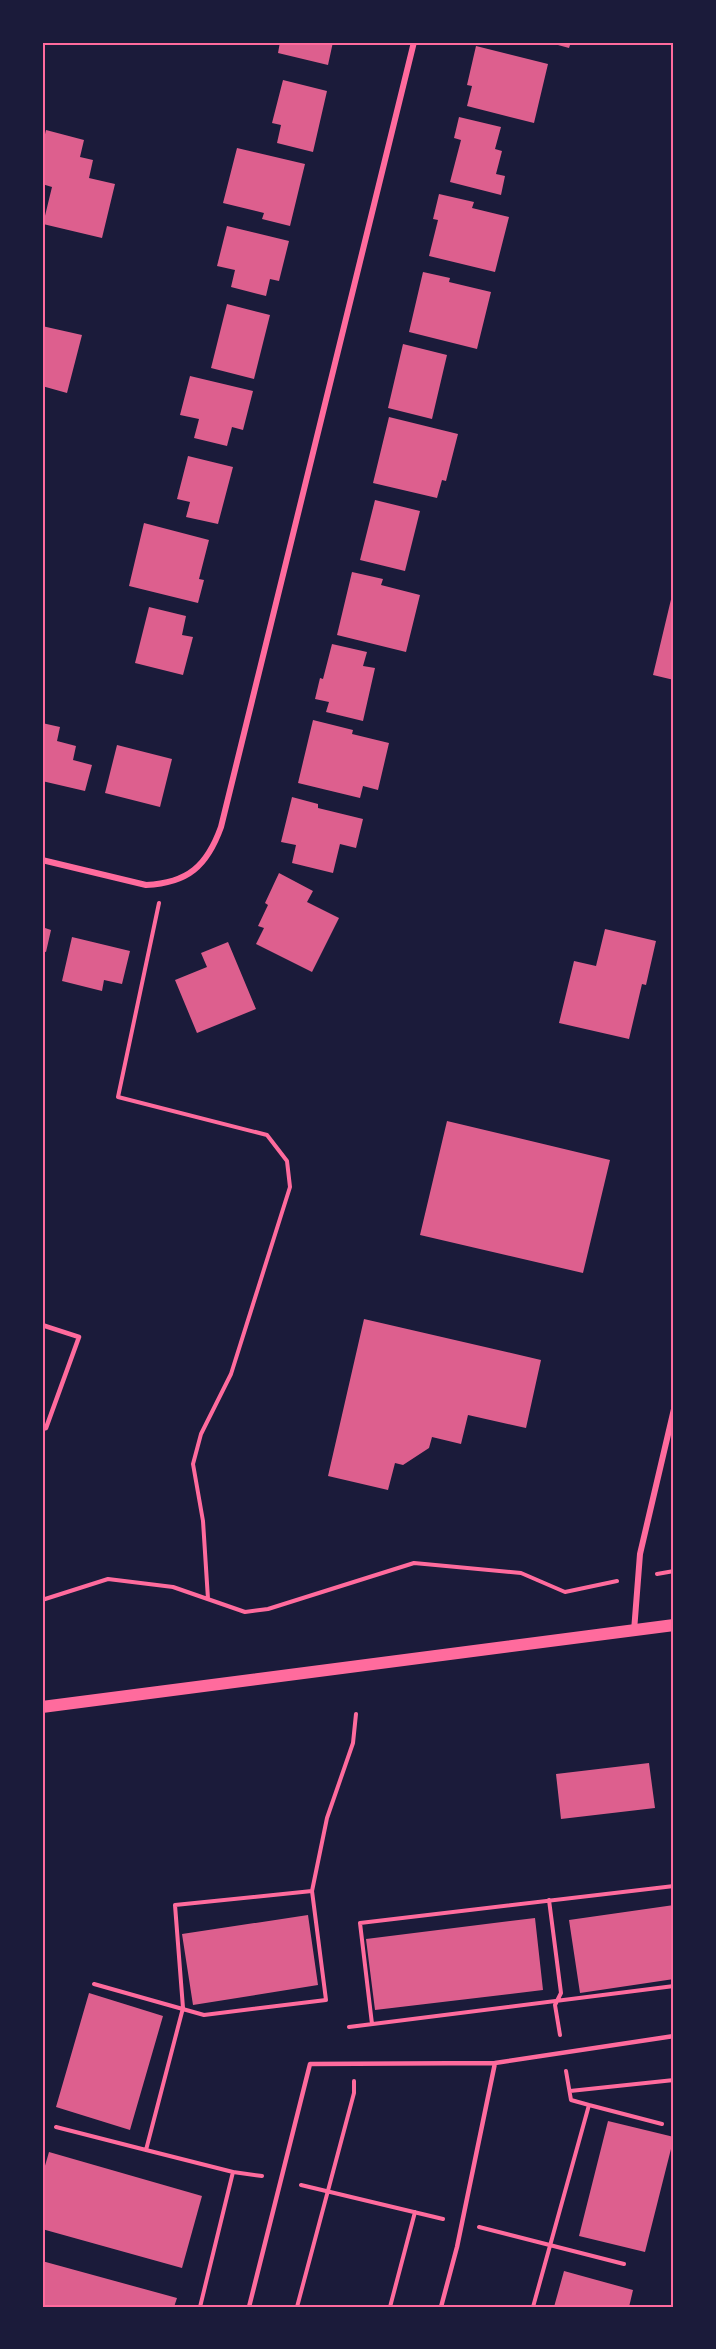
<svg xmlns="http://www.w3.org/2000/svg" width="716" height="2349" viewBox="0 0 716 2349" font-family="'Noto Serif',serif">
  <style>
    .building { fill: #dd5f8e }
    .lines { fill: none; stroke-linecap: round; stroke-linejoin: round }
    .path { stroke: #ff6b9d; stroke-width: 4 }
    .service { stroke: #ff6b9d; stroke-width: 4.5 }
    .minor { stroke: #ff6b9d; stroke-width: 6 }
    .secondary { stroke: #ff6b9d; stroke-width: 12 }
    .neatline { fill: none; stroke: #ff6b9d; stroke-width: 2 }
  </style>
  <rect width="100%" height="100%" fill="#1b1b3a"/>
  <path class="building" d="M280,42H333L328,65L278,53Z
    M547,42H571L569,48Z
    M476,46L548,64L534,123L467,106L472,86L467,85Z
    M283,80L327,91L313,152L277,143L281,125L272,123Z
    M459,117L501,127L495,149L502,151L496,174L505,176L501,195L450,182L461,140L454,138Z
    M46,130L84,140L80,157L93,160L89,178L115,184L102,238L43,224L52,187L42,184V147Z
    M237,148L305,164L290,226L262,219L264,213L223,203Z
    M439,194L474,202L472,208L509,217L495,272L429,256L438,220L433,219Z
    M227,226L289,241L279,281L270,279L266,296L231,287L235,270L217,266Z
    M423,272L450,278L449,282L491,292L477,349L409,332Z
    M227,304L270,315L254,379L211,368Z
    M42,326L82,335L67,393L42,386Z
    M403,344L447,355L432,419L388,408Z
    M190,376L253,391L243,430L232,427L227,446L194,438L199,419L180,415Z
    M389,417L458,434L446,481L442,480L437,498L373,483Z
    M188,456L233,467L218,524L186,517L190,502L177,499Z
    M375,500L420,511L405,571L360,560Z
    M144,523L209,540L199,579L204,580L198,603L129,586Z
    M352,572L383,579L381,585L420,595L406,652L337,635Z
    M673,591H674V680L653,675Z
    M149,607L186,616L182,635L193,637L183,675L135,663Z
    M332,644L367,652L363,666L375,668L363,721L326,712L329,702L315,699L320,678L323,679Z
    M313,720L353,730L352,734L389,743L378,790L363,786L360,798L298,783Z
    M42,723L60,727L57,741L76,746L73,760L92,765L85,791L42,781Z
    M117,745L172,759L160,807L105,793Z
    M292,797L318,804V808L363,819L356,848L340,844L333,873L292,863L296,845L281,842Z
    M279,873L313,891L307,902L339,918L312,972L256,944L264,928L258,926L268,905L265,903Z
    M42,927L51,930L46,952L42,951Z
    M605,929L656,941L646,985L642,984L629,1039L559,1023L574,961L596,966Z
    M72,937L130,951L122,984L104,980L102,991L62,981Z
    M228,942L256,1009L197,1033L175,980L207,967L201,953Z
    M447,1121L610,1160L583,1273L420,1235Z
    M364,1319L541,1360L526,1428L468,1415L461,1444L432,1437L429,1448L403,1465L395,1463L388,1490L328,1476Z
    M649,1763L655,1808L561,1819L556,1774Z
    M674,1905V1979L580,1993L569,1920Z
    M308,1915L318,1985L193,2005L182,1934Z
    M535,1918L543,1990L375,2010L366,1939Z
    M89,1993L163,2016L130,2130L56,2107Z
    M608,2121L674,2137L645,2252L579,2236Z
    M49,2152L202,2196L182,2268L42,2229V2176Z
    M42,2261L177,2298L174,2307H42Z
    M564,2271L633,2290L629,2307H554Z"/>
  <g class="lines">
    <path class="path" d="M159,903L118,1097L267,1135L287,1161L290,1187L231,1374L201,1434L193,1464L203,1521L208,1599
      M657,1574L674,1571
      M42,1600L108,1579L173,1587L245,1612L268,1609L414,1563L521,1573L565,1592L617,1581
      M312,1891L327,1818L353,1743L356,1714
      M549,1900L561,1993L555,2005L560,2035
      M94,1984L204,2015L326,2000L312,1891L175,1905L183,2008L146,2150L233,2172L200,2307
      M372,2024L360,1923L674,1886
      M349,2027L674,1986
      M570,2091L674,2080
      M589,2105L662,2124
      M56,2127L146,2150
      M233,2172L262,2176
      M301,2185L443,2219
      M479,2227L624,2264
      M297,2307L354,2093V2081
      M390,2307L415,2212
      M533,2307L589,2105L571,2100L566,2071"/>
    <path class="service" d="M42,1325L79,1337L46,1428L42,1429
      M495,2063L674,2036
      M249,2307L310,2064L495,2063L457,2247L441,2307"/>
    <path class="minor" d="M42,860L146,885C188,883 207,866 221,827L414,42
      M634,1631L640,1554L674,1409"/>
    <path class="secondary" d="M42,1707L674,1625"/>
  </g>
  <rect width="716" height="2349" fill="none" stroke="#1b1b3a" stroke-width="87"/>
  <rect x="44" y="44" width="628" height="2262" class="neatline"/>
</svg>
